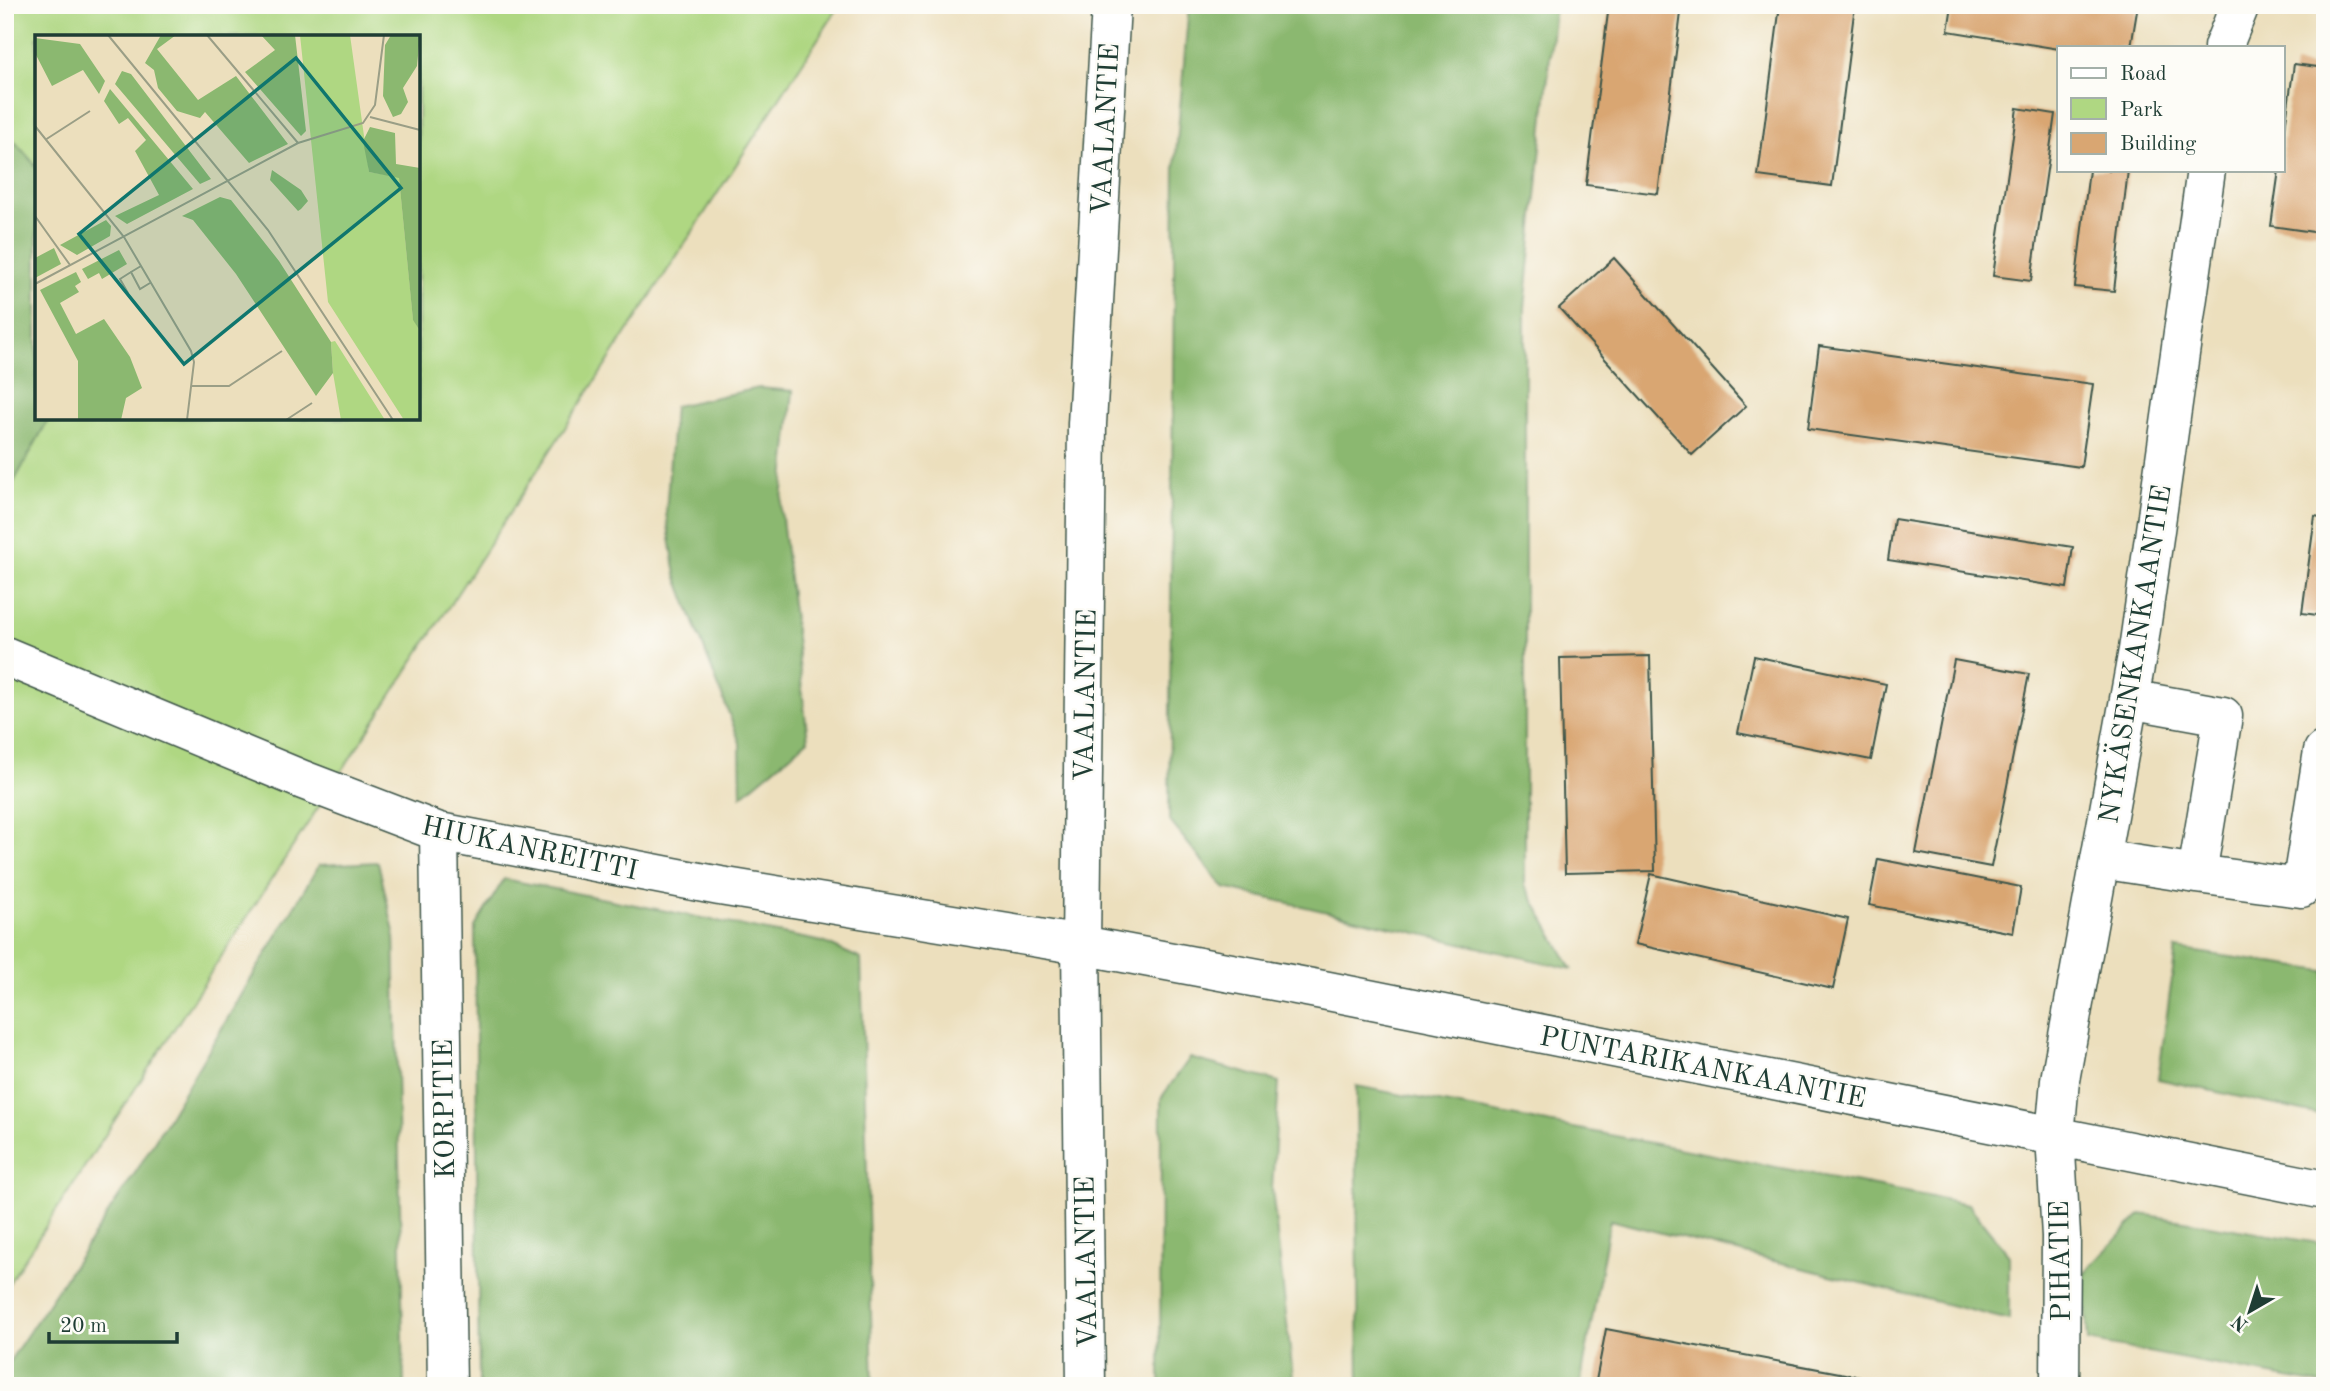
<svg xmlns="http://www.w3.org/2000/svg" width="2330" height="1391" viewBox="0 0 2330 1391" font-family="'Old Standard TT',serif">
  <style>
    .green { fill: #afd782; stroke: #678a5b; stroke-width: 2 }
    .forest { fill: #8bb870; stroke: #557a52; stroke-width: 2 }
    .building { fill: #d9a672 }
    .lines { fill: none; stroke-linecap: round; stroke-linejoin: round }
    .minor-casing { stroke: #3e5549; stroke-width: 41 }
    .minor { stroke: #fff; stroke-width: 38 }
    .labels { text-anchor: middle; stroke-width: 5; stroke-linejoin: round; paint-order: stroke }
    .street-label { font-size: 28px; fill: #1f3d34; stroke: #fdfcf7 }
    .inset-road { fill: none; stroke: #9a9e86; stroke-width: 2 }
    .view { fill: #0f766e; fill-opacity: 0.15; stroke: #0f766e; stroke-width: 3.5 }
    .inset-edge { fill: none; stroke: #1f3d34; stroke-width: 3.5 }
  </style>
  <rect width="100%" height="100%" fill="#fdfcf7"/>
  <filter id="ink" filterUnits="userSpaceOnUse"><feTurbulence type="fractalNoise" baseFrequency=".0143" numOctaves="2"/><feDisplacementMap in="SourceGraphic" scale="14" xChannelSelector="R" yChannelSelector="G"/><feConvolveMatrix kernelMatrix="1 2 1 2 8 2 1 2 1" color-interpolation-filters="sRGB"/></filter>
  <filter id="wash" filterUnits="userSpaceOnUse"><feTurbulence type="fractalNoise" baseFrequency=".00686" numOctaves="4" result="noise"/><feDisplacementMap in="SourceGraphic" scale="28" xChannelSelector="R" yChannelSelector="G"/><feGaussianBlur stdDeviation="1.57" result="paint"/><feColorMatrix in="noise" values="0 0 0 0 0 0 0 0 0 0 0 0 0 0 0 0 0 1.4 0 .05"/><feComposite in="paint" operator="in"/></filter>
  <g filter="url(#wash)">
    <rect width="100%" height="100%" fill="#ecdfbd"/>
    <path class="green" d="M8,5H840L5,1289V498L49,418H418V37H37V167L5,131V9Z"/>
    <path class="forest" d="M1189,5H1555L1525,308V885L1572,969L1224,888L1169,820L1175,166Z
      M5,131L37,167V418H49L5,498Z
      M759,388L793,391L781,510L808,740L741,796L740,743L676,575L666,513L674,406Z
      M378,862L394,932L404,1386H5V1368L139,1167L319,865Z
      M504,879L823,942L861,959L873,1386H479L475,927Z
      M2176,949L2325,971V1116L2158,1079Z
      M1190,1058L1279,1082L1272,1189L1294,1386H1160L1161,1098Z
      M1356,1086L1968,1204L2009,1255V1320L1610,1220L1580,1386H1359Z
      M2141,1214L2325,1244V1385L2088,1341L2084,1273Z"/>
    <g id="blocks">
      <path class="building" d="M1609,5H1682L1658,194L1586,185Z
        M1780,5H1855L1832,186L1758,176Z
        M1952,5H2138L2131,47L2059,49L1948,31Z
        M2294,64L2325,68V209L2321,233L2271,226L2279,170H2283V142Z
        M2017,108L2055,114L2031,281L1993,276Z
        M2089,170H2128L2114,291L2075,287Z
        M1614,258L1746,406L1692,455L1559,308Z
        M1819,346L2093,384L2081,467L1808,429Z
        M2315,516L2325,518V616L2302,613Z
        M1894,519L2073,547L2067,588L1888,560Z
        M1650,656L1655,871L1565,873L1560,658Z
        M1754,656L1886,684L1871,760L1738,733Z
        M1954,660L2029,674L1991,867L1916,853Z
        M1878,859L2021,887L2013,933L1869,905Z
        M1651,874L1848,919L1833,989L1635,944Z
        M1606,1329L1898,1384L1897,1386H1595Z"/>
    </g>
  </g>
  <g filter="url(#ink)">
    <use href="#blocks" fill-opacity="0" stroke="#3e5549" stroke-width="2"/>
    <g class="lines">
      <g class="minor-casing">
        <path id="minor" d="M2223,47L2240,5
          M5,656L303,780L439,832L720,886L1081,945L1328,991L2325,1190
          M439,832L447,1386
          M2100,859L2197,874L2223,716L2129,699
          M2197,874L2301,888L2323,751
          M1086,1386L1081,945L1087,424L1111,5
          M2060,1386L2061,1236L2055,1136L2060,1080L2138,650L2206,170"/>
      </g>
      <use href="#minor" class="minor"/>
    </g>
  </g>
  <g class="labels">
    <g class="street-label">
      <text transform="translate(1104 129) rotate(-87)" y="10">VAALANTIE</text>
      <text transform="translate(2134 654) rotate(-81)" y="10">NYKÄSENKANKAANTIE</text>
      <text transform="translate(1084 695) rotate(-89)" y="10">VAALANTIE</text>
      <text transform="translate(530 847) rotate(12)" y="10">HIUKANREITTI</text>
      <text transform="translate(1703 1066) rotate(11)" y="10">PUNTARIKANKAANTIE</text>
      <text transform="translate(443 1109) rotate(-91)" y="10">KORPITIE</text>
      <text transform="translate(2059 1261) rotate(-91)" y="10">PIHATIE</text>
      <text transform="translate(1085 1262) rotate(-91)" y="10">VAALANTIE</text>
    </g>
  </g>
  <g transform="translate(35 35)">
    <rect width="385" height="385" fill="#ecdfbd"/>
    <path d="M265,0H315L334,137L364,142L378,284L385,296V385H369L293,267ZM300,306L350,385H306L298,338L296,307Z" fill="#afd782"/>
    <path d="M126,0H141L122,14L163,65L201,41L253,109L214,128L170,77L165,83L142,76L123,53L119,35L110,28ZM226,0H260L271,96L266,101L210,37L240,15ZM356,0H385L382,31L368,53L373,67L366,79L358,82L348,61L350,10ZM0,3L45,9L70,46L64,59L48,35L17,51L0,18ZM87,36L96,39L176,144L165,149L80,49ZM75,54L158,154L92,189L80,181L124,160L100,116L111,105L93,83L84,89L69,66ZM335,92L360,98L361,129L385,133V296L378,285L364,143L334,137L328,106ZM237,135L266,155L273,166L266,174L263,176L235,145ZM185,162L196,165L244,226L296,307L298,338L281,361L201,239L158,185L147,181ZM71,185L76,191L75,201L42,220L25,210ZM19,213L26,229L0,243V223ZM84,215L92,229L67,244L64,238L53,244L47,234ZM41,237L46,247L40,251L44,257L25,268L41,299L69,284L95,322L107,353L91,363L86,385H43V326L5,255Z" fill="#8bb870"/>
    <path class="inset-road" d="M73,0L233,195L358,385M172,0L263,108M335,82L385,95M0,91L89,202L156,316L159,327L152,385M10,105L55,76M0,181L35,230M106,231L96,237L105,254L115,248M0,249L263,108L328,88L340,70L349,0M93,258L85,244L96,237M157,351H194L247,316M251,385L277,368"/>
    <path class="view" d="M261,23L366,153L149,329L44,199Z"/>
    <rect width="385" height="385" class="inset-edge"/>
  </g>
  <rect width="2330" height="1391" fill="none" stroke="#fdfcf7" stroke-width="28"/>
  <rect x="2057" y="46" width="228" height="126" fill="#fdfcf7" stroke="#a4b0a9" stroke-width="2"/>
  <rect x="2071" y="68" width="35" height="10" fill="#ffffff" stroke="#a4b0a9" stroke-width="2"/>
  <text x="2120" y="80" font-size="21" fill="#1f3d34">Road</text>
  <rect x="2071" y="98" width="35" height="21" fill="#afd782" stroke="#a4b0a9" stroke-width="2"/>
  <text x="2120" y="116" font-size="21" fill="#1f3d34">Park</text>
  <rect x="2071" y="133" width="35" height="21" fill="#d9a672" stroke="#a4b0a9" stroke-width="2"/>
  <text x="2120" y="150" font-size="21" fill="#1f3d34">Building</text>
  <g transform="translate(2250 1311) rotate(219)" stroke="#fdfcf7" stroke-width="5" paint-order="stroke">
  <path d="M0-5L12 26L0 18L-12 26Z" fill="#1f3d34"/>
  <text y="-10" font-size="19" font-weight="bold" text-anchor="middle" fill="#1f3d34">N</text>
  </g>
  <path d="M49 1332v10h128v-10" fill="none" stroke="#1f3d34" stroke-width="3.5"/>
  <text x="60" y="1332" font-size="21" fill="#1f3d34" stroke="#fdfcf7" stroke-width="5" paint-order="stroke">20 m</text>
</svg>
